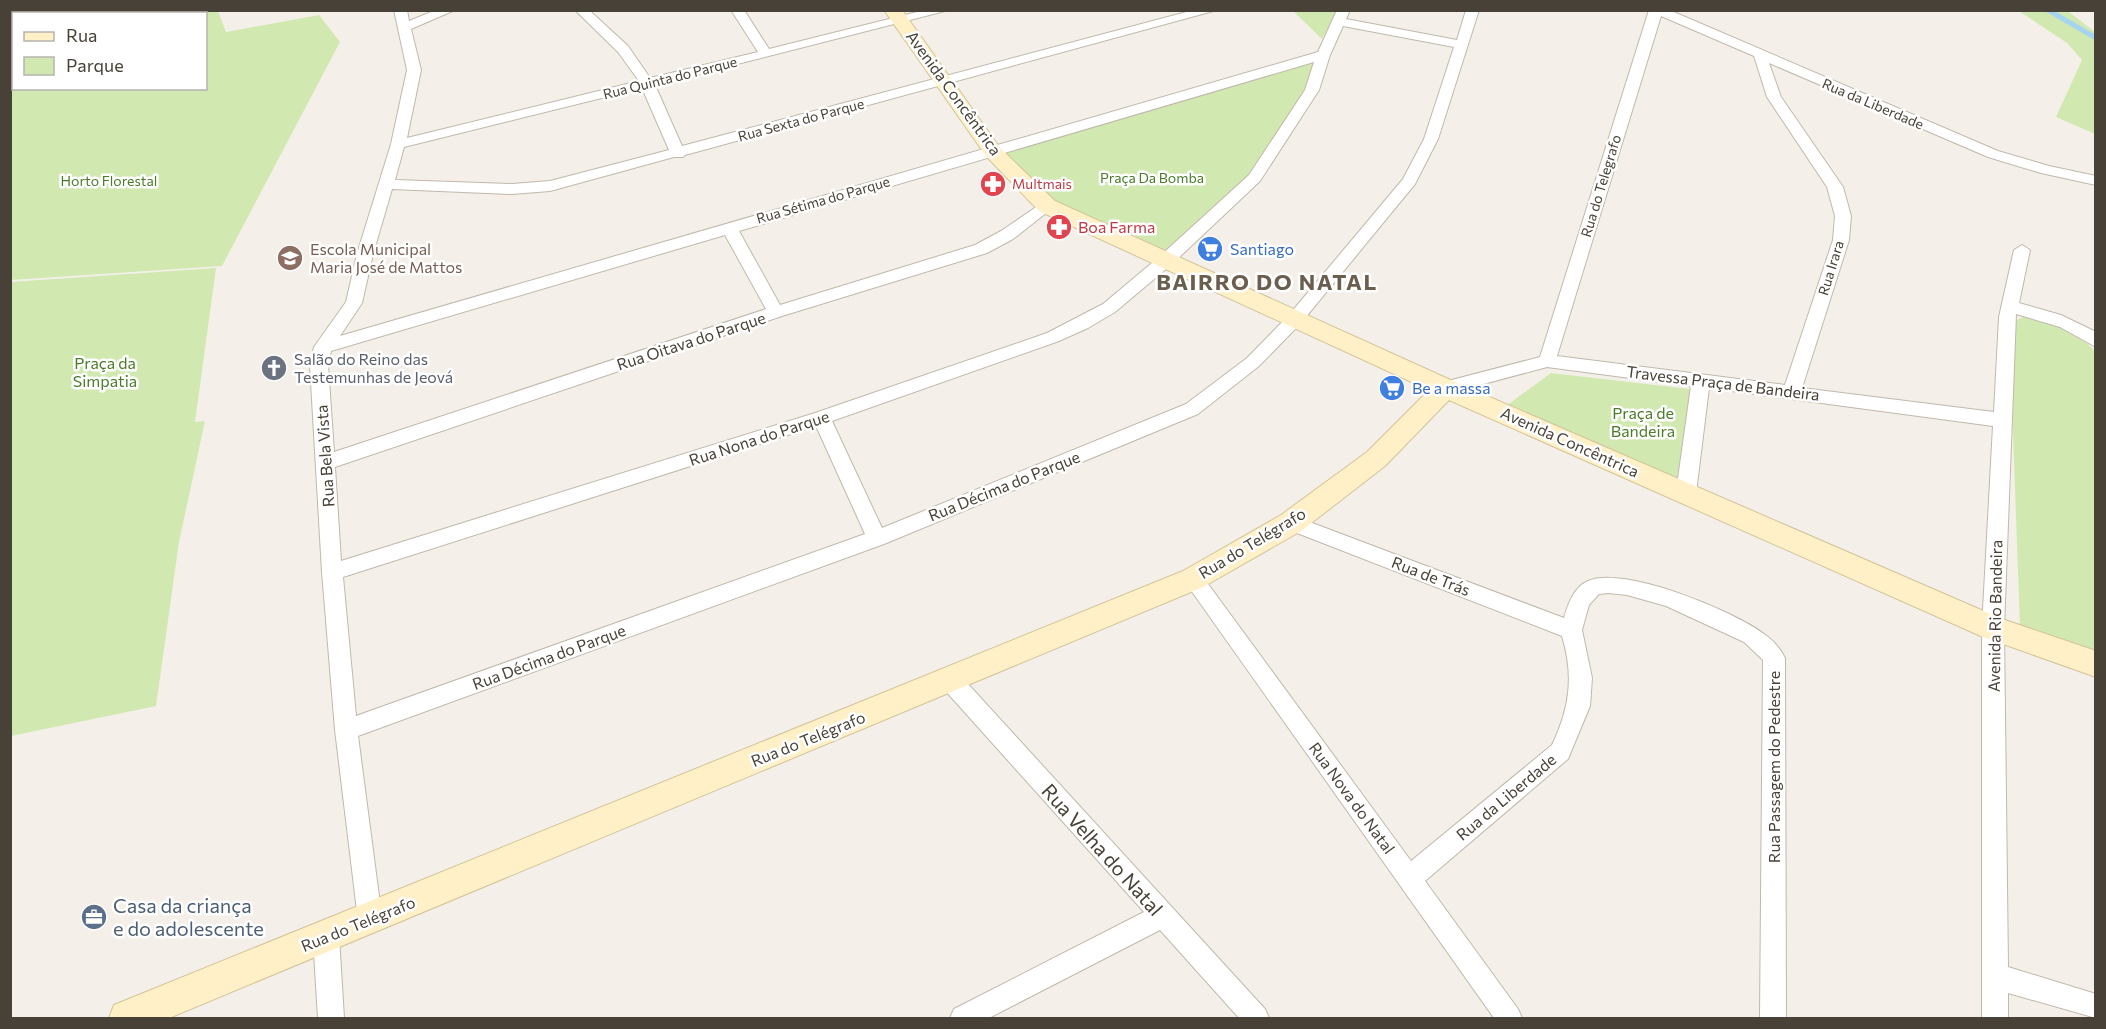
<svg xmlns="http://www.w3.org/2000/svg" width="2106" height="1029" viewBox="0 0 2106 1029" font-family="Commissioner,sans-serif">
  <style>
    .green { fill: #d1e9b1; fill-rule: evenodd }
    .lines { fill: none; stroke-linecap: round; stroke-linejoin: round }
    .stream { stroke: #a5d4f1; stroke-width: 5 }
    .street-casing { stroke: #c0b8ab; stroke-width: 2 }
    .secondary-casing { stroke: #d4c399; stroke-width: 2 }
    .street { fill: #fff; fill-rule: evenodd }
    .secondary { fill: #fff0c8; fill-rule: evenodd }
    .labels { text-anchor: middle; stroke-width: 5; stroke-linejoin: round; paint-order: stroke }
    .far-street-label { font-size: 14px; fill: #484137; stroke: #fff }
    .far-park-label { font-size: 14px; fill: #4a7b29; stroke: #fff }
    .far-health-label { font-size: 14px; fill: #be3a42; stroke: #fff; text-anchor: start }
    .street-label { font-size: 16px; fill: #484137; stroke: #fff }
    .health-label { font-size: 16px; fill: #be3a42; stroke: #fff; text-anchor: start }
    .education-label { font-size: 16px; fill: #785e54; stroke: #fff; text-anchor: start }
    .shop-label { font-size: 16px; fill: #366cbe; stroke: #fff; text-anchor: start }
    .worship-label { font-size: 16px; fill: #5b616d; stroke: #fff; text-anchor: start }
    .park-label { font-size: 16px; fill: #4a7b29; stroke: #fff }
    .near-street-label { font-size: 20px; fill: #484137; stroke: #fff }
    .near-service-label { font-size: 20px; fill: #4e5e75; stroke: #fff; text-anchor: start }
    .district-label { font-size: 22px; font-weight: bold; letter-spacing: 1.5px; fill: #6b5e4e; stroke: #fff }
  </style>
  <rect width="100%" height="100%" fill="#f4f0e9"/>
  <path class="green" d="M11,10L218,11L226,32L319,15L340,42L222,266L11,280ZM14,14H206V88H14Z
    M1293,11H1337L1322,39Z
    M2019,11H2072L2069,12L2095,32V134L2056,117L2082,60L2067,43Z
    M1323,55L1312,90L1255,178L1165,261L1047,206L993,152Z
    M216,268L195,422L205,421L179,542L156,706L11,736V282Z
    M2023,317C2052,321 2075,329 2095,351V654L2020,627L2009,324Z
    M1551,373L1690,389L1677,480L1506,406Z"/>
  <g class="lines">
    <path class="stream" d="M2048,10L2096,38"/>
    <g class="street-casing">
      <path id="street" d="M394,10H407L409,21L436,10H455L411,29L421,70L407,138L639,81L618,52L575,10H589L628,46L650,78L758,52L731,10H744L769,49L925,10H949L655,85L682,146L1194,10H1217L685,155L683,157H674L550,191L512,194L392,189L373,254L362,303L340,336L1318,52L1337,10H1350L1346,19L1457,40L1466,10H1479L1438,139L1415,184L1301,323L1259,366L1198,414L884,544L358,736L382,919L379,928L370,931L361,928L358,919L335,730L322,572L310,365L314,347L346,302L357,254L391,144L407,70ZM1343,26L1454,47L1424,139L1403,179L1289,315L1247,358L1186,404L882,528L832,421L1059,341L1088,328L1115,312L1171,265L1260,181L1319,90L1330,55ZM1314,62L1305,90L1249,175L1159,257L1103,304L1047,333L815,413L341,561L335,467L782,316L987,253L1013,239L1055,206L1047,201L1042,203L1001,231L975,245L780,305L739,231ZM642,88L669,150L550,181L512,184L395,180L404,147ZM725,235L766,309L334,452L328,365L331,351ZM816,426L865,534L356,716L343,577Z
        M1649,10H1669L1998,151L2049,166L2096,176V185L2041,173L1988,157L1769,63L1781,97L1843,187L1851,216L1849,240L1802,388L1994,412L1999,317L2014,250L2022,245L2030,250L2019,303L2061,315L2096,332V347L2060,327L2016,314L2004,628L2008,967L2096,994V1018L2008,993V1018H1982V628L1993,426L1709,388L1696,493L1693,498L1686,500L1679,498L1676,493L1691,386L1547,367L1446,394L1440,393L1437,388L1440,383L1540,357ZM1661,16L1754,56L1767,97L1827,187L1835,216L1833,240L1785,385L1557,356Z
        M1291,515L1564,618C1568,604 1574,587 1588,581C1623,565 1734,611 1764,634C1773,640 1780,648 1785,658L1786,1018H1760L1763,660L1744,642L1666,606L1627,595L1608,593L1599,594L1589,605L1582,630L1592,678L1590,706L1568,759L1425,881L1518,1009L1522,1018H1494L1183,579L1186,573L1193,571L1200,573L1411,861L1552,745C1570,708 1574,675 1562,636L1284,528L1281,523L1284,518Z
        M950,670L958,673L1265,1009L1269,1018H1239L1160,930L989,1018H950L954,1009L1144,912L942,687L939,680L942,673Z
        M326,923L335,927L339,936L344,1018H318L313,936L317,927Z"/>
    </g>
    <g class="secondary-casing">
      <path id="secondary" d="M884,10H902L1000,148L1055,201L1455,382L2002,619L2096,651V677L1983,637L1449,400L1385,466L1301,531L1203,587L169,1018H109L114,1005L1183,571L1281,515L1367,452L1429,390L1039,211L986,156Z"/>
    </g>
    <use href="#street" class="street"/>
    <use href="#secondary" class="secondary"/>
  </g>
  <defs>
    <g id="pharmacy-disc" transform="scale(1.35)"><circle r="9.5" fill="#e0444e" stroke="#fff"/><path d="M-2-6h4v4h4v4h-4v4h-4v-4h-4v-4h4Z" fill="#fff"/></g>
    <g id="supermarket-disc" transform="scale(1.35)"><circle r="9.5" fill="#3f7fe0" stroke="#fff"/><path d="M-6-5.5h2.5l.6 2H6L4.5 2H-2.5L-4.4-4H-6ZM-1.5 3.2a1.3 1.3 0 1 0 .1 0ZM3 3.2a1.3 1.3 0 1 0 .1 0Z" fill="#fff"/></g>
    <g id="school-disc" transform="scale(1.35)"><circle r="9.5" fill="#8d6e63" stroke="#fff"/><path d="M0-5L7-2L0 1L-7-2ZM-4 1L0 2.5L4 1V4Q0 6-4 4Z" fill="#fff"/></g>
    <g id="church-disc" transform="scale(1.35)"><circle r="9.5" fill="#6b7280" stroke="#fff"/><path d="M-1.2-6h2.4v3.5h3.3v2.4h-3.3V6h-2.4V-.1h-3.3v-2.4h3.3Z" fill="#fff"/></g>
    <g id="office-disc" transform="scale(1.35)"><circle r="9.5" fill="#5c6f8a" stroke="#fff"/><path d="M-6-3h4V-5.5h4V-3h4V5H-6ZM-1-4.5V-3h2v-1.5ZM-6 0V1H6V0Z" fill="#fff"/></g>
  </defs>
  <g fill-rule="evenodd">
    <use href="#pharmacy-disc" x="993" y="184"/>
    <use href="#pharmacy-disc" x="1059" y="227"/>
    <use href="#supermarket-disc" x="1210" y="249"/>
    <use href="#school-disc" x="290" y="258"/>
    <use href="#church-disc" x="274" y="368"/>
    <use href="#supermarket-disc" x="1392" y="388"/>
    <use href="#office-disc" x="94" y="917"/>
  </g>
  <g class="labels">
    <g class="far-street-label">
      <text transform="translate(670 78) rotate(-14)" y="5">Rua Quinta do Parque</text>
      <text transform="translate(1873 104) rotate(23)" y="5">Rua da Liberdade</text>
      <text transform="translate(801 120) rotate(-15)" y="5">Rua Sexta do Parque</text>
      <text transform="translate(1601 186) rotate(-73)" y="5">Rua do Telegrafo</text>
      <text transform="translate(823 200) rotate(-16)" y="5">Rua Sétima do Parque</text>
      <text transform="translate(1831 268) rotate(-73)" y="5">Rua Irara</text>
    </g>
    <g class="far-park-label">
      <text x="1152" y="183">Praça Da Bomba</text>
      <text x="109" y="186">Horto Florestal</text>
    </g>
    <g class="far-health-label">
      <text x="1012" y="189">Multmais</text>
    </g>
    <g class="street-label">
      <text transform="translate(954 93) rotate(54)" y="6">Avenida Concêntrica</text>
      <text transform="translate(691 341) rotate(-18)" y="6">Rua Oitava do Parque</text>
      <text transform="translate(1723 383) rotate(7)" y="6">Travessa Praça de Bandeira</text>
      <text transform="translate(759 438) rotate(-18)" y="6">Rua Nona do Parque</text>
      <text transform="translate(1570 442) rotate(24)" y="6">Avenida Concêntrica</text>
      <text transform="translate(325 456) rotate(-94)" y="6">Rua Bela Vista</text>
      <text transform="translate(1004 486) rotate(-22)" y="6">Rua Décima do Parque</text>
      <text transform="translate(1252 543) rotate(-31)" y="6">Rua do Telégrafo</text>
      <text transform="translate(1431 576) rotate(21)" y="6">Rua de Trás</text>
      <text transform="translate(1995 616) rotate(-89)" y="6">Avenida Rio Bandeira</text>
      <text transform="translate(549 657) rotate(-20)" y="6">Rua Décima do Parque</text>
      <text transform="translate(808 739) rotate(-22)" y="6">Rua do Telégrafo</text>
      <text transform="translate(1774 767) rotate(-90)" y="6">Rua Passagem do Pedestre</text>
      <text transform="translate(1506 797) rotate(-40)" y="6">Rua da Liberdade</text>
      <text transform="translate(1352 798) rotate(54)" y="6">Rua Nova do Natal</text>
      <text transform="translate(358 924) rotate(-22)" y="6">Rua do Telégrafo</text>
    </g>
    <g class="health-label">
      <text x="1078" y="233">Boa Farma</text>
    </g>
    <g class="education-label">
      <text x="310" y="255">Escola Municipal<tspan x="310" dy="18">Maria José de Mattos</tspan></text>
    </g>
    <g class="shop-label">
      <text x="1230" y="255">Santiago</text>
      <text x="1412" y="394">Be a massa</text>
    </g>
    <g class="worship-label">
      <text x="294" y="365">Salão do Reino das<tspan x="294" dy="18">Testemunhas de Jeová</tspan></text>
    </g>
    <g class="park-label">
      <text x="105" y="369">Praça da<tspan x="105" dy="18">Simpatia</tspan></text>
      <text x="1643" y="419">Praça de<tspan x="1643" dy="18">Bandeira</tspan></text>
    </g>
    <g class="near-street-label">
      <text transform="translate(1102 850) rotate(48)" y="7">Rua Velha do Natal</text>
    </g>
    <g class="near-service-label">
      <text x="113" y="913">Casa da criança<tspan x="113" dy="23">e do adolescente</tspan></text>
    </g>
    <g class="district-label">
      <text x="1267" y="290">BAIRRO DO NATAL</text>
    </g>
  </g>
  <rect width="2106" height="1029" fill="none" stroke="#484137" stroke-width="24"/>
  <rect x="12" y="12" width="195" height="78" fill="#ffffff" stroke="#b6b3af" stroke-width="1.5"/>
  <rect x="24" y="32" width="30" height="9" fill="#fff0c8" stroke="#b6b3af" stroke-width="1.5"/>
  <text x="66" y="42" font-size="18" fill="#484137">Rua</text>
  <rect x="24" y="57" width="30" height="18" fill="#d1e9b1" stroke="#b6b3af" stroke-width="1.5"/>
  <text x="66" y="72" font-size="18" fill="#484137">Parque</text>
</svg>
